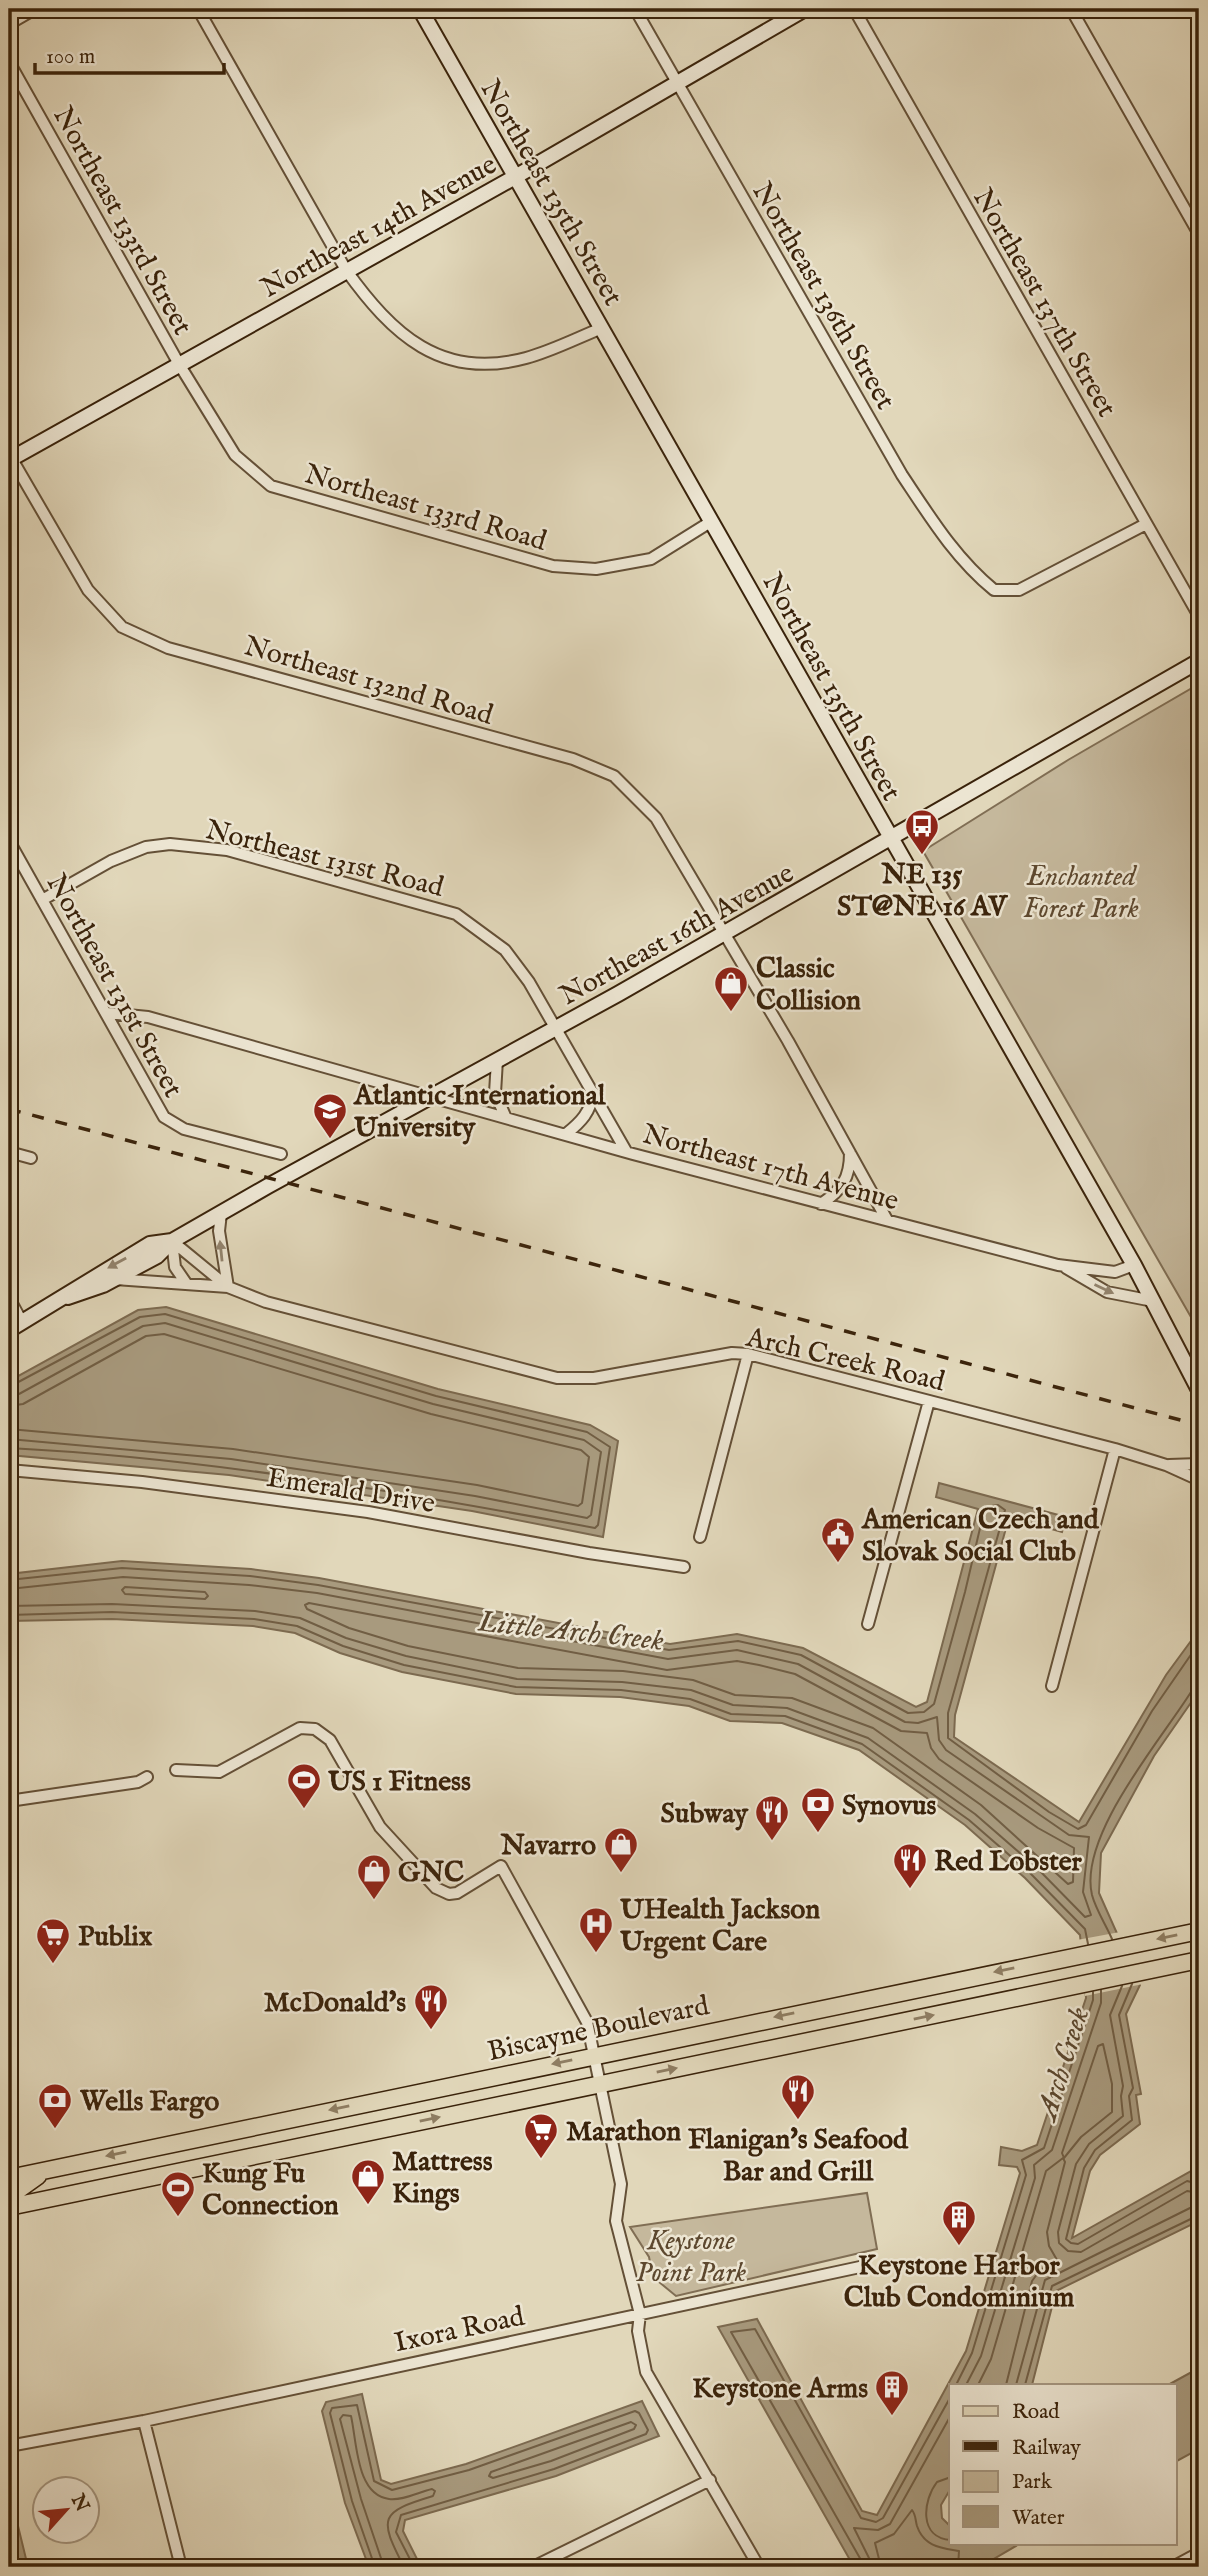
<svg xmlns="http://www.w3.org/2000/svg" width="1208" height="2576" viewBox="0 0 1208 2576" font-family="'IM FELL English',serif">
  <style>
    .green { fill: #c5b89c; stroke: #806e54; stroke-width: 2 }
    .water { fill: #a89a7e; stroke: #7c6a50; stroke-width: 2 }
    .pier { fill: #e1d7ba }
    .lines { fill: none; stroke-linecap: round; stroke-linejoin: round }
    .shore { stroke: #715e44; stroke-width: 2 }
    .street-casing { stroke: #645037; stroke-width: 14 }
    .secondary-casing { stroke: #3a230b; stroke-width: 18 }
    .primary-casing { stroke: #3a230b; stroke-width: 19 }
    .street { stroke: #ece5d2; stroke-width: 10 }
    .secondary { stroke: #ece5d2; stroke-width: 14 }
    .primary { stroke: #e1d7ba; stroke-width: 16 }
    .rail { stroke: #3a230b; stroke-width: 3.5; stroke-dasharray: 12 12; stroke-linecap: butt }
    .oneway { fill: #93846e }
    .oneway2 { fill: #8e7d62 }
    .labels { text-anchor: middle; stroke-width: 5; stroke-linejoin: round; paint-order: stroke }
    .street-label { font-size: 28px; fill: #3a230b; stroke: #ece5d2 }
    .poi-label { font-size: 28px; font-weight: bold; fill: #3a230b; stroke: #ece5d2; text-anchor: start }
    .park-label { font-size: 28px; font-style: italic; fill: #5d482f; stroke: #ece5d2 }
    .water-label { font-size: 30px; font-style: italic; fill: #5b472e; stroke: #ece5d2 }
  </style>
  <rect width="100%" height="100%" fill="#e1d7ba"/>
  <filter id="stains"><feTurbulence type="fractalNoise" baseFrequency=".00286" numOctaves="4"/><feColorMatrix values="0 0 0 0 .2 0 0 0 0 .09 0 0 0 0 .02 0 0 0 .5 -.17"/></filter>
  <radialGradient id="worn" r=".72"><stop offset=".6" stop-color="#630" stop-opacity="0"/><stop offset="1" stop-color="#630" stop-opacity=".3"/></radialGradient>
  <path class="green" d="M1199,684V1331L923,851L1068,760Z
    M867,2193L877,2249L676,2296L653,2277L649,2257L630,2227Z"/>
  <path class="water" d="M166,1307L438,1389L590,1425L618,1441L603,1537L472,1511L229,1475L9,1455V1381L138,1310Z
    M939,1483L1066,1517L1062,1532L1009,1517L955,1715L954,1737L1079,1822L1166,1675L1199,1630V1691L1154,1756L1101,1853L1099,1893L1140,1985L1126,2014L1141,2094L1136,2095L1140,2124L1100,2155L1090,2171L1072,2238L1193,2170L1199,2183V2221L1056,2291L1032,2385H951V2488L941,2505L942,2518L951,2527V2543H1021L980,2567H854L718,2327L757,2319L862,2511L877,2515L966,2351L1020,2173L1017,2167L999,2165L1001,2147L1022,2151L1037,2145L1086,1998L1080,1935L1025,1878L965,1825L859,1750L782,1723L730,1721L689,1706L620,1697L516,1694L402,1672L340,1653L295,1633L253,1626L112,1619L9,1621V1574L122,1561L251,1569L319,1578L670,1644L737,1634L803,1648L916,1707L927,1702L978,1509L936,1497Z
    M1199,2368V2449L1175,2462V2385H1168Z
    M362,2394L381,2480L391,2484L466,2464L642,2401L659,2436L556,2476L405,2520L403,2531L421,2567H369L345,2503L322,2411L326,2402Z
    M9,2489L28,2567H9Z"/>
  <path class="pier" d="M1120,1932L1143,1984L1085,1996L1077,1940Z"/>
  <g class="lines">
    <path class="shore" d="M9,1387L140,1317L165,1314L436,1396L587,1432L610,1447L598,1525L595,1528C401,1492 206,1458 9,1448
      M9,1396L19,1394L143,1326L165,1323L433,1404L584,1440L601,1452L591,1515L587,1518L475,1496L231,1459L9,1439
      M9,1406L23,1404L146,1336L164,1334L431,1414L581,1450L589,1457L582,1503L578,1506L477,1485L233,1449L9,1429
      M9,1580L122,1568L250,1576L318,1585L669,1650L738,1641L801,1655L908,1713L924,1712L934,1704L965,1592L985,1507L998,1505L1005,1510L948,1713V1738L1049,1812L1078,1829L1086,1825L1152,1711L1199,1643
      M125,1587L205,1592L208,1596L205,1599L125,1594L122,1590Z
      M9,1589L123,1577L249,1585L317,1593L668,1659L737,1650L798,1664L905,1722L918,1723L937,1717L939,1740L946,1750L1069,1835L1089,1837L1083,1892L1091,1915L1085,1917L1036,1867L975,1814L868,1738L787,1708L733,1705L691,1690L622,1682L517,1679L406,1656L346,1638L300,1618L255,1611L112,1604L9,1606
      M309,1603L667,1670L737,1661L759,1665L795,1674L901,1731L927,1733L931,1748L939,1759L1038,1828L1074,1848L1073,1882L1068,1884L981,1805L873,1728L792,1698L735,1695L693,1680L623,1671L518,1668L408,1646L349,1628L307,1609L305,1605Z
      M9,1615L112,1612L254,1619L297,1626L343,1646L404,1665L516,1687L621,1690L690,1699L731,1714L785,1716L862,1744L969,1820L1030,1873L1085,1929L1088,1944
      M1112,1939C1106,1925 1096,1910 1092,1895C1078,1836 1161,1740 1191,1692L1199,1689
      M1132,1984L1119,2015L1133,2088L1129,2096L1132,2120L1095,2150L1084,2168L1066,2239L1071,2243L1078,2244L1187,2181L1199,2184
      M1122,1986L1110,2015L1123,2086L1121,2096L1123,2116L1089,2144L1076,2164L1058,2232L1059,2243L1068,2251L1081,2252L1187,2191L1199,2193
      M1103,2044L1112,2084V2112L1081,2137L1064,2158L1062,2153L1098,2046Z
      M956,2385L972,2353L1026,2175L1022,2160L1044,2148L1093,2000V1992
      M966,2385L981,2356L1035,2178L1034,2165L1052,2150L1101,2003V1990
      M978,2385L991,2359L1046,2171L1063,2158L1065,2162L1047,2232L1049,2246L1057,2260L1040,2270L1032,2281L1006,2385
      M1016,2385L1045,2280L1190,2208L1199,2206
      M1025,2385L1052,2286L1199,2215
      M631,2422L636,2425L634,2429L551,2461L493,2478L489,2476L491,2472Z
      M951,2477L937,2482C923,2500 918,2538 951,2540
      M375,2567L352,2501L330,2413L332,2408L357,2405L374,2481L392,2490L469,2470L635,2411L639,2413L648,2430L646,2434L554,2469L401,2515L396,2532L414,2567
      M384,2567L361,2499L340,2419L343,2415L351,2416C357,2442 356,2495 389,2499C402,2501 419,2492 432,2489L435,2491L433,2496C380,2512 378,2517 404,2567
      M861,2567V2560L731,2332L755,2329L861,2518L876,2522L883,2518L951,2396
      M870,2567L869,2558L854,2528L878,2530L890,2524L951,2415
      M881,2567L875,2543L894,2534L912,2510C916,2515 915,2519 917,2526C924,2547 942,2548 959,2551L958,2567"/>
    <g class="street-casing">
      <path id="street" d="M198,9L346,270C392,334 441,381 526,358C552,351 577,338 602,328
        M635,9L902,475C930,517 955,558 994,590H1019L1146,524
        M854,9L1199,616
        M1071,9L1199,234
        M9,24L35,9
        M9,62L179,364L235,455L271,486L553,566L596,569L651,559L712,521
        M9,454L88,590L122,627L168,648L573,759L614,776L656,818L788,1041L887,1220
        M9,841L164,1117L184,1129L281,1154
        M42,900L111,861L146,847L170,844L227,850L456,914L505,950L529,982L626,1151
        M107,1013L148,1017L633,1154L1058,1265L1115,1272L1134,1265
        M497,1060L495,1093L506,1118
        M566,1134C581,1122 591,1112 593,1092
        M9,1152L31,1158
        M821,1204C842,1190 850,1178 850,1153
        M221,1213L219,1231L228,1287
        M172,1241L228,1287L266,1302L557,1378H594L732,1353L748,1354L1115,1449L1166,1465L1199,1480
        M172,1241L175,1267L186,1283
        M1066,1268L1107,1292L1153,1301
        M115,1279L228,1287
        M9,1298L22,1322
        M1169,1465L1199,1464
        M9,1470L142,1482L368,1512L589,1553L684,1567
        M700,1537L748,1354
        M868,1624L929,1401
        M1052,1686L1115,1449
        M176,1770L219,1772L300,1728L315,1729L330,1740L380,1827L436,1888L449,1894L457,1893L501,1866L587,2022L621,2184L616,2221L640,2314L638,2331L646,2372L759,2567
        M9,1801L138,1782L147,1777
        M144,2421L181,2567
        M9,2446L144,2421L860,2267
        M251,2567H260
        M533,2567L710,2480
        M1173,2567L1199,2553"/>
    </g>
    <g class="secondary-casing">
      <path id="secondary" d="M420,9L1134,1265L1199,1390
        M9,460L515,177L805,9
        M68,1297L103,1285L157,1256L172,1241L268,1186L618,994L1199,661
        M9,1330L150,1244L172,1241"/>
    </g>
    <g class="primary-casing">
      <path id="primary" d="M9,2178L1199,1931
        M9,2205L10,2196L38,2176
        M9,2207L1199,1960"/>
    </g>
    <use href="#street" class="street"/>
    <use href="#secondary" class="secondary"/>
    <use href="#primary" class="primary"/>
    <path class="rail" d="M9,1109L1199,1425"/>
  </g>
  <defs><path id="oneway-solid" d="M-6-.8H1V-3.2L6.5 0L1 3.2V.8H-6Z" transform="scale(1.75)"/></defs>
  <g class="oneway">
    <use href="#oneway-solid" transform="translate(221 1251) rotate(-96)"/>
    <use href="#oneway-solid" transform="translate(117 1263) rotate(151)"/>
    <use href="#oneway-solid" transform="translate(1104 1289) rotate(25)"/>
  </g>
  <g class="oneway2">
    <use href="#oneway-solid" transform="translate(1167 1937) rotate(168)"/>
    <use href="#oneway-solid" transform="translate(1004 1970) rotate(169)"/>
    <use href="#oneway-solid" transform="translate(784 2015) rotate(168)"/>
    <use href="#oneway-solid" transform="translate(924 2017) rotate(-12)"/>
    <use href="#oneway-solid" transform="translate(562 2062) rotate(168)"/>
    <use href="#oneway-solid" transform="translate(667 2070) rotate(-11)"/>
    <use href="#oneway-solid" transform="translate(339 2108) rotate(168)"/>
    <use href="#oneway-solid" transform="translate(430 2119) rotate(-12)"/>
    <use href="#oneway-solid" transform="translate(116 2154) rotate(168)"/>
  </g>
  <defs>
    <g id="bus-pin" transform="scale(1.75)"><path d="M0 17L-7.5 6A9.5 9.5 0 1 1 7.5 6Z" fill="#8f2418" stroke="#ece5d2"/><path d="M-5-6H5V4H4V6H2V4H-2V6H-4V4H-5ZM-3.5-4V0h7V-4ZM-3.5 1.2v1.5H-2V1.2ZM2 1.2v1.5H3.5V1.2Z" fill="#fff"/></g>
    <g id="shop-pin" transform="scale(1.75)"><path d="M0 17L-7.5 6A9.5 9.5 0 1 1 7.5 6Z" fill="#8f2418" stroke="#ece5d2"/><path d="M-5-2.5h2.3a2.7 3.5 0 0 1 5.4 0H5L5.5 6h-11ZM-1.5-2.5h3a1.5 2.3 0 0 0-3 0Z" fill="#fff"/></g>
    <g id="school-pin" transform="scale(1.75)"><path d="M0 17L-7.5 6A9.5 9.5 0 1 1 7.5 6Z" fill="#8f2418" stroke="#ece5d2"/><path d="M0-5L7-2L0 1L-7-2ZM-4 1L0 2.5L4 1V4Q0 6-4 4Z" fill="#fff"/></g>
    <g id="civic-pin" transform="scale(1.75)"><path d="M0 17L-7.5 6A9.5 9.5 0 1 1 7.5 6Z" fill="#8f2418" stroke="#ece5d2"/><path d="M-.6-6.5H3V-4.5H.6V-3L4-1V1h2V6H-6V1h2V-1L-.6-3ZM-1.2 2.5V6h2.4V2.5Z" fill="#fff"/></g>
    <g id="stadium-pin" transform="scale(1.75)"><path d="M0 17L-7.5 6A9.5 9.5 0 1 1 7.5 6Z" fill="#8f2418" stroke="#ece5d2"/><path d="M0-5a6.5 5 0 1 0 0 10a6.5 5 0 1 0 0-10ZM-3.5-1.8h7v3.6h-7Z" fill="#fff"/></g>
    <g id="bank-pin" transform="scale(1.75)"><path d="M0 17L-7.5 6A9.5 9.5 0 1 1 7.5 6Z" fill="#8f2418" stroke="#ece5d2"/><path d="M-6-4H6V4H-6ZM0-2.3a2.3 2.3 0 1 0 0 4.6a2.3 2.3 0 1 0 0-4.6Z" fill="#fff"/></g>
    <g id="restaurant-pin" transform="scale(1.75)"><path d="M0 17L-7.5 6A9.5 9.5 0 1 1 7.5 6Z" fill="#8f2418" stroke="#ece5d2"/><path d="M-5-6h1v4h1v-4h1v4h1v-4h1v5L-1.5 .5V6h-2V.5L-5-1ZM5-6V6H3V1.5H1.5Q1.5-4 5-6Z" fill="#fff"/></g>
    <g id="hospital-pin" transform="scale(1.75)"><path d="M0 17L-7.5 6A9.5 9.5 0 1 1 7.5 6Z" fill="#8f2418" stroke="#ece5d2"/><path d="M-5-5h3v3.5h4V-5h3V5h-3V1.5h-4V5h-3Z" fill="#fff"/></g>
    <g id="supermarket-pin" transform="scale(1.75)"><path d="M0 17L-7.5 6A9.5 9.5 0 1 1 7.5 6Z" fill="#8f2418" stroke="#ece5d2"/><path d="M-6-5.5h2.5l.6 2H6L4.5 2H-2.5L-4.4-4H-6ZM-1.5 3.2a1.3 1.3 0 1 0 .1 0ZM3 3.2a1.3 1.3 0 1 0 .1 0Z" fill="#fff"/></g>
    <g id="building-pin" transform="scale(1.75)"><path d="M0 17L-7.5 6A9.5 9.5 0 1 1 7.5 6Z" fill="#8f2418" stroke="#ece5d2"/><path d="M-4-6H4V6H1V3H-1V6H-4ZM-2.5-4.3h1.7v1.8h-1.7ZM.8-4.3h1.7v1.8H.8ZM-2.5-1h1.7V.8h-1.7ZM.8-1h1.7V.8H.8Z" fill="#fff"/></g>
  </defs>
  <g fill-rule="evenodd">
    <use href="#bus-pin" x="922" y="826"/>
    <use href="#shop-pin" x="731" y="983"/>
    <use href="#school-pin" x="330" y="1110"/>
    <use href="#civic-pin" x="838" y="1534"/>
    <use href="#stadium-pin" x="304" y="1780"/>
    <use href="#bank-pin" x="818" y="1804"/>
    <use href="#restaurant-pin" x="772" y="1812"/>
    <use href="#shop-pin" x="621" y="1844"/>
    <use href="#restaurant-pin" x="910" y="1860"/>
    <use href="#shop-pin" x="374" y="1871"/>
    <use href="#hospital-pin" x="596" y="1924"/>
    <use href="#supermarket-pin" x="53" y="1935"/>
    <use href="#restaurant-pin" x="431" y="2001"/>
    <use href="#restaurant-pin" x="798" y="2091"/>
    <use href="#bank-pin" x="55" y="2100"/>
    <use href="#supermarket-pin" x="541" y="2130"/>
    <use href="#shop-pin" x="368" y="2176"/>
    <use href="#stadium-pin" x="178" y="2188"/>
    <use href="#building-pin" x="959" y="2217"/>
    <use href="#building-pin" x="892" y="2387"/>
  </g>
  <g class="labels">
    <g class="street-label">
      <text transform="translate(553 192) rotate(60)" y="10">Northeast 135th Street</text>
      <text transform="translate(124 220) rotate(61)" y="10">Northeast 133rd Street</text>
      <text transform="translate(378 225) rotate(-29)" y="10">Northeast 14th Avenue</text>
      <text transform="translate(825 295) rotate(60)" y="10">Northeast 136th Street</text>
      <text transform="translate(1046 302) rotate(60)" y="10">Northeast 137th Street</text>
      <text transform="translate(426 506) rotate(16)" y="10">Northeast 133rd Road</text>
      <text transform="translate(369 679) rotate(16)" y="10">Northeast 132nd Road</text>
      <text transform="translate(833 686) rotate(61)" y="10">Northeast 135th Street</text>
      <text transform="translate(325 857) rotate(14)" y="10">Northeast 131st Road</text>
      <text transform="translate(676 933) rotate(-29)" y="10">Northeast 16th Avenue</text>
      <text transform="translate(116 985) rotate(61)" y="10">Northeast 131st Street</text>
      <text transform="translate(771 1166) rotate(15)" y="10">Northeast 17th Avenue</text>
      <text transform="translate(846 1358) rotate(13)" y="10">Arch Creek Road</text>
      <text transform="translate(351 1489) rotate(9)" y="10">Emerald Drive</text>
      <text transform="translate(598 2027) rotate(-12)" y="10">Biscayne Boulevard</text>
      <text transform="translate(459 2328) rotate(-12)" y="10">Ixora Road</text>
    </g>
    <g class="poi-label">
      <text x="922" y="883" text-anchor="middle">NE 135<tspan x="922" dy="32">ST@NE 16 AV</tspan></text>
      <text x="756" y="977">Classic<tspan x="756" dy="32">Collision</tspan></text>
      <text x="354" y="1104">Atlantic International<tspan x="354" dy="32">University</tspan></text>
      <text x="862" y="1528">American Czech and<tspan x="862" dy="32">Slovak Social Club</tspan></text>
      <text x="328" y="1790">US 1 Fitness</text>
      <text x="842" y="1814">Synovus</text>
      <text x="748" y="1822" text-anchor="end">Subway</text>
      <text x="596" y="1854" text-anchor="end">Navarro</text>
      <text x="934" y="1870">Red Lobster</text>
      <text x="398" y="1881">GNC</text>
      <text x="620" y="1918">UHealth Jackson<tspan x="620" dy="32">Urgent Care</tspan></text>
      <text x="78" y="1945">Publix</text>
      <text x="406" y="2011" text-anchor="end">McDonald's</text>
      <text x="80" y="2110">Wells Fargo</text>
      <text x="566" y="2140">Marathon</text>
      <text x="798" y="2148" text-anchor="middle">Flanigan's Seafood<tspan x="798" dy="32">Bar and Grill</tspan></text>
      <text x="392" y="2170">Mattress<tspan x="392" dy="32">Kings</tspan></text>
      <text x="202" y="2182">Kung Fu<tspan x="202" dy="32">Connection</tspan></text>
      <text x="959" y="2274" text-anchor="middle">Keystone Harbor<tspan x="959" dy="32">Club Condominium</tspan></text>
      <text x="868" y="2397" text-anchor="end">Keystone Arms</text>
    </g>
    <g class="park-label">
      <text x="1081" y="885">Enchanted<tspan x="1081" dy="32">Forest Park</tspan></text>
      <text x="691" y="2249">Keystone<tspan x="691" dy="32">Point Park</tspan></text>
    </g>
    <g class="water-label">
      <text transform="translate(571 1630) rotate(6)" y="10">Little Arch Creek</text>
      <text transform="translate(1062 2063) rotate(-73)" y="10">Arch Creek</text>
    </g>
  </g>
  <rect width="1208" height="2576" fill="none" stroke="#e1d7ba" stroke-width="35"/>
  <rect x="10" y="10" width="1187" height="2555" fill="none" stroke="#3a230b" stroke-width="3.5"/>
  <rect x="18" y="18" width="1173" height="2541" fill="none" stroke="#3a230b" stroke-width="2"/>
  <rect x="949" y="2384" width="228" height="161" fill="#ece5d2" stroke="#a59782" stroke-width="2"/>
  <rect x="963" y="2406" width="35" height="10" fill="#e1d7ba" stroke="#a59782" stroke-width="2"/>
  <text x="1012" y="2418" font-size="21" fill="#3a230b">Road</text>
  <rect x="963" y="2441" width="35" height="10" fill="#3a230b" stroke="#a59782" stroke-width="2"/>
  <text x="1012" y="2454" font-size="21" fill="#3a230b">Railway</text>
  <rect x="963" y="2471" width="35" height="21" fill="#c5b89c" stroke="#a59782" stroke-width="2"/>
  <text x="1012" y="2488" font-size="21" fill="#3a230b">Park</text>
  <rect x="963" y="2506" width="35" height="21" fill="#a89a7e" stroke="#a59782" stroke-width="2"/>
  <text x="1012" y="2524" font-size="21" fill="#3a230b">Water</text>
  <g transform="translate(66 2510) rotate(63)"><circle r="33" fill="#ece5d2" stroke="#a59782" stroke-width="2"/>
  <path d="M0-5L12 26L0 18L-12 26Z" fill="#8f2418"/>
  <text y="-10" font-size="19" font-weight="bold" text-anchor="middle" fill="#3a230b">N</text>
  </g>
  <path d="M35 63v10h189v-10" fill="none" stroke="#3a230b" stroke-width="3.5"/>
  <text x="46" y="63" font-size="21" fill="#3a230b" stroke="#ece5d2" stroke-width="5" paint-order="stroke">100 m</text>
  <rect width="100%" height="100%" filter="url(#stains)"/>
  <rect width="100%" height="100%" fill="url(#worn)"/>
</svg>
